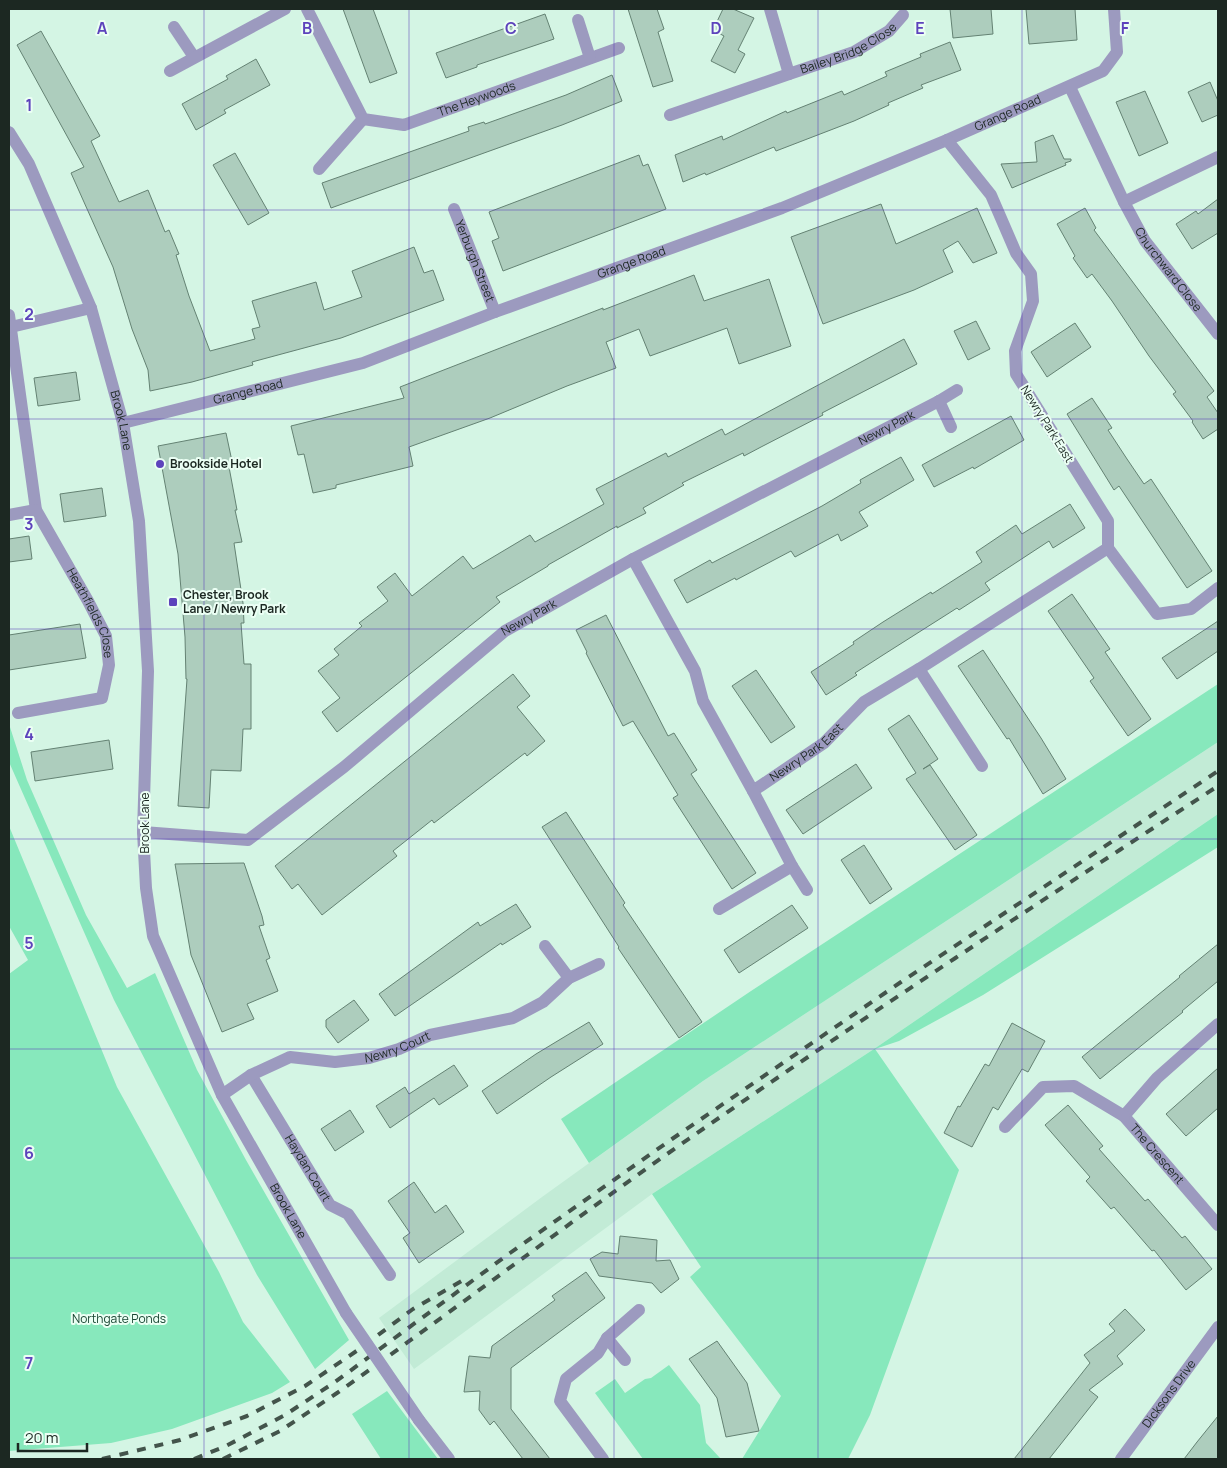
<svg xmlns="http://www.w3.org/2000/svg" width="1227" height="1468" viewBox="0 0 1227 1468" font-family="Manrope,sans-serif">
  <style>
    .built { fill: #c2ebd6 }
    .green { fill: #87e8bc }
    .building { fill: #adcdbd; stroke: #648273 }
    .lines { fill: none; stroke-linecap: round; stroke-linejoin: round }
    .minor { stroke: #9c9abf; stroke-width: 12 }
    .tertiary { stroke: #9c9abf; stroke-width: 12 }
    .rail { stroke: #43544b; stroke-width: 4; stroke-dasharray: 9 9; stroke-linecap: butt }
    .tertiary-bridge { stroke: #9c9abf; stroke-width: 12 }
    .grid { fill: none; stroke: #5d43bc; stroke-width: 1; stroke-opacity: 0.55 }
    .poi-dot { fill: #5d43bc; stroke: #ebfff4; stroke-width: 2 }
    .labels { text-anchor: middle; stroke-width: 4; stroke-linejoin: round; paint-order: stroke }
    .street-label { font-size: 12px; fill: #1c2822; stroke: #ebfff4 }
    .poi-label { font-size: 12px; font-weight: bold; fill: #1c2822; stroke: #ebfff4; text-anchor: start }
    .park-label { font-size: 12px; fill: #194633; stroke: #ebfff4 }
    .grid-label { font-size: 16px; text-anchor: middle; font-weight: bold; fill: #5d43bc; stroke: #ebfff4; stroke-width: 4; stroke-linejoin: round; paint-order: stroke }
  </style>
  <rect width="100%" height="100%" fill="#d4f5e4"/>
  <path class="built" d="M1218,742V814L874,1049L652,1194L414,1369L379,1318L542,1197L703,1081Z"/>
  <path class="green" d="M1218,684V742L703,1081L589,1163L561,1119L751,991Z
    M9,724L27,780L86,915L127,988L155,973L197,1070L246,1160L349,1340L315,1369L257,1275L114,1000L9,762Z
    M1218,814V847L983,995L899,1041L875,1049L959,1170L870,1415L848,1459H742L781,1396L690,1277L701,1267L652,1194L874,1049Z
    M9,826L117,1087L219,1272L243,1322L290,1382L272,1393L172,1429L111,1443L9,1451V974L28,960L9,926Z
    M669,1365L700,1405L706,1443L721,1459H643L595,1393L615,1379L625,1393L645,1379L651,1378Z
    M387,1391L438,1459H381L352,1414Z"/>
  <path class="building" d="M343,9H373L397,73L370,83Z
    M628,9H657L664,29L658,32L673,81L653,87Z
    M723,9H733L754,18L738,50L745,54L735,73L711,61L724,36L713,30Z
    M950,9H991L993,34L953,38Z
    M1026,9H1075L1077,40L1029,44Z
    M545,14L554,39L477,65V67L446,78L436,53Z
    M41,31L100,136L91,141L119,202L148,190L165,232L169,230L179,254L176,255L189,296L210,351L255,339L252,329L260,327L252,301L316,282L324,310L362,297L352,271L414,247L424,273L433,270L444,300L341,338L252,362L253,365L192,382L150,391L148,370L132,329L113,267L71,173L84,167L17,45Z
    M950,42L961,70L921,85L923,88L888,103L889,105L854,121L776,151L774,147L706,175L705,173L683,182L675,155L722,136L723,140L786,111L787,113L842,91L844,95L887,76L885,72L921,57L920,54Z
    M256,59L270,85L224,110L226,113L196,130L182,104L228,79L226,76Z
    M612,75L622,101L562,125L331,208L322,183L469,131L468,127L484,122L485,124L566,95Z
    M1210,82L1218,101V115L1202,122L1188,92Z
    M1145,91L1168,143L1139,156L1116,102Z
    M1053,135L1064,159H1071V161L1065,163L1066,165L1012,188L1001,164L1037,162L1035,142Z
    M235,153L269,213L248,225L213,165Z
    M639,155L643,166L648,164L666,209L503,271L492,241L499,238L489,212Z
    M1218,199V233L1192,249L1176,224L1196,211L1198,214Z
    M881,204L896,244L977,208L997,253L973,263L958,241L943,250L953,272L914,290L823,324L791,237Z
    M1085,208L1096,228L1094,230L1214,391L1207,397L1218,413V429L1203,439L1192,422L1193,421L1173,394L1176,392L1149,356L1112,301L1092,274L1087,278L1073,258L1075,256L1057,224Z
    M694,275L704,301L769,279L791,346L739,364L727,328L650,356L639,329L606,342L616,368L567,386L490,418L409,447L413,466L336,485V488L313,493L304,454L298,455L291,426L404,398L400,387L603,308V310Z
    M976,321L990,349L968,360L954,331Z
    M1075,323L1091,347L1047,377L1031,352Z
    M904,339L917,364L822,413L823,415L761,447L744,456L743,453L682,483L684,485L643,508L646,513L617,528V526L548,565V566L496,597L500,602L337,732L322,712L340,698L318,671L339,655L334,649L362,626L359,623L388,601L377,587L395,573L412,596L463,556L473,569L530,535L535,542L604,504L596,489L666,453L668,457L722,429L725,435Z
    M76,372L80,400L38,406L34,378Z
    M1092,398L1112,428L1108,430L1127,459L1144,484L1151,479L1212,571L1187,588L1119,486L1114,490L1067,414Z
    M1011,416L1024,440L974,469L973,467L934,487L922,465Z
    M226,433L233,466L229,467L237,510H235L242,542L234,543L243,603L244,623H241L244,664H251V729H243L241,771L211,770L209,808L178,806L187,679H186L185,637L178,554L158,446Z
    M901,457L914,480L859,512L868,526L841,541L838,534L795,557L791,551L736,580L735,578L687,603L674,580L710,560L712,563L822,506L861,483L860,480Z
    M102,488L106,516L64,522L60,494Z
    M1070,504L1085,528L1053,548L1049,541L985,583L990,590L959,610L957,608L883,655L855,673L857,675L826,695L811,672L854,644L853,642L883,622L931,592L932,594L982,562L976,552L1016,525L1022,534Z
    M29,536L32,559L9,562V539Z
    M1072,594L1110,649L1105,652L1151,719L1128,736L1090,681L1094,678L1048,611Z
    M606,615L668,736L674,733L697,770L691,774L756,873L732,889L673,798L678,795L633,721L623,726L586,653L587,652L576,630Z
    M1218,621V651L1177,679L1162,658Z
    M80,624L86,658L9,670V635Z
    M983,650L1041,738L1066,779L1043,794L1009,738L1007,739L958,666Z
    M756,670L795,727L771,743L732,686Z
    M513,674L530,696L517,707L545,741L527,756L525,753L434,823L432,820L393,851L397,856L322,915L298,884L292,889L275,866Z
    M909,715L938,759L923,769L930,765L977,835L955,850L906,779L916,773L888,729Z
    M109,740L113,769L35,781L31,752Z
    M856,764L872,788L803,834L786,810Z
    M566,812L625,903L623,905L702,1022L679,1038L618,948L619,947L542,827Z
    M864,845L892,889L870,904L841,860Z
    M244,863L262,916L264,925L259,926L270,958L266,960L278,991L247,1004L254,1019L222,1032L191,955L175,864Z
    M516,904L531,927L502,945L501,943L395,1016L379,994L478,922L480,926Z
    M792,905L808,928L739,973L724,950Z
    M1218,944V981L1182,1011L1183,1012L1100,1079L1082,1057L1180,977L1179,976Z
    M354,1000L369,1020L338,1043L326,1027V1020Z
    M589,1022L603,1044L551,1077L497,1114L482,1091L536,1054Z
    M1012,1023L1045,1041L1028,1072L1022,1069L998,1110L993,1107L972,1147L944,1133L958,1106L960,1107L985,1064L989,1066Z
    M454,1065L468,1086L439,1105L434,1098L390,1128L376,1106L405,1087L409,1094Z
    M1218,1068V1108L1186,1136L1166,1114Z
    M1068,1105L1103,1146L1099,1149L1145,1201L1148,1199L1182,1238L1185,1236L1212,1269L1186,1290L1154,1250L1152,1251L1114,1207L1111,1209L1086,1181L1090,1177L1045,1125Z
    M350,1110L364,1132L335,1151L321,1129Z
    M414,1182L435,1213L446,1205L464,1232L419,1263L403,1238L410,1233L388,1201Z
    M620,1236L657,1240L656,1261L670,1260L679,1279L661,1293L652,1283L599,1276L590,1259L602,1252L618,1254Z
    M586,1272L605,1298L511,1368V1409L550,1459H523L494,1421L490,1425L479,1410L480,1391L464,1392L469,1356L490,1358L492,1346L555,1300L552,1296Z
    M1125,1309L1145,1330L1117,1356L1123,1364L1089,1390L1098,1397L1049,1459H1014L1090,1363L1084,1355L1115,1331L1109,1324Z
    M717,1341L747,1383L759,1431L726,1437L717,1398L689,1359Z
    M1218,1416V1459H1184L1197,1442Z"/>
  <g class="lines">
    <g class="minor">
      <path id="s1" d="M307,9L363,119L404,125L619,48"/>
      <path d="M578,20L590,58"/>
      <path d="M174,27L194,57"/>
      <path d="M170,71L285,9"/>
      <path id="s2" d="M789,74L854,52L889,31L903,15"/>
      <path id="s3" d="M1070,87L1124,202L1145,241L1218,334"/>
      <path d="M670,115L789,74L770,9"/>
      <path d="M319,169L363,119"/>
      <path d="M1124,202L1218,157"/>
      <path id="s4" d="M454,209L495,312"/>
      <path id="s5" d="M9,315L36,510L88,601L106,636L109,665L102,698L18,713"/>
      <path d="M11,327L91,308"/>
      <path d="M939,401L951,427"/>
      <path id="s6" d="M123,423L363,363L495,312L782,208L947,140L1103,71L1117,52L1114,9"/>
      <path d="M9,515L36,510"/>
      <path d="M1108,548L1157,614L1191,609L1218,588"/>
      <path id="s7" d="M633,559L695,671L703,701L753,791L824,743L864,702L919,669L1108,548V521L1016,374L1015,351L1033,301L1031,274L1016,253L991,195L947,140"/>
      <path d="M919,669L982,766"/>
      <path d="M753,791L792,866L807,890"/>
      <path id="s8" d="M143,832L248,840L344,767L505,631L633,559L939,401L957,390"/>
      <path d="M719,909L792,866"/>
      <path d="M545,946L569,978"/>
      <path id="s9" d="M1218,1024L1157,1078L1124,1116L1218,1225"/>
      <path id="s10" d="M251,1075L330,1205L348,1214L390,1275"/>
      <path id="s11" d="M222,1095L251,1075L290,1057L335,1062L369,1058L399,1049L430,1035L513,1018L543,1002L569,978L599,964"/>
      <path d="M1005,1127L1043,1087L1074,1086L1124,1116"/>
      <path d="M607,1338L625,1360"/>
      <path d="M603,1459L560,1401L566,1379L598,1353L607,1338L639,1310"/>
      <path id="s12" d="M1121,1459L1218,1327"/>
    </g>
    <g class="tertiary">
      <path id="s13" d="M9,132L29,164L91,308L123,423L139,521L148,671L143,832L146,888L153,936L222,1095L346,1313"/>
      <path d="M419,1420L449,1459"/>
    </g>
    <path class="rail" d="M102,1459L180,1440L247,1416L305,1386L358,1350L413,1309L465,1279
      M194,1459L226,1446L285,1415L335,1382L510,1253L672,1139L901,982L1218,771
      M223,1459L280,1431L337,1393C451,1312 562,1228 677,1147C855,1023 1036,904 1218,786"/>
    <path class="tertiary-bridge" d="M346,1313L419,1420"/>
  </g>
  <path class="grid" d="M204,9V1459M409,9V1459M614,9V1459M818,9V1459M1022,9V1459M9,210H1218M9,419H1218M9,629H1218M9,839H1218M9,1049H1218M9,1258H1218"/>
  <g class="poi-dot">
    <circle cx="160" cy="464" r="5"/>
    <rect x="168" y="597" width="10" height="10" rx="2.5"/>
  </g>
  <g class="labels">
    <g class="street-label">
      <text dy="4" stroke="none"><textPath href="#s2" startOffset="65">Bailey Bridge Close</textPath></text>
      <text dy="4" stroke="none"><textPath href="#s1" startOffset="242">The Heywoods</textPath></text>
      <text dy="4" stroke="none"><textPath href="#s6" startOffset="939">Grange Road</textPath></text>
      <text dy="4" stroke="none"><textPath href="#s4" startOffset="56">Yerburgh Street</textPath></text>
      <text dy="4" stroke="none"><textPath href="#s6" startOffset="534">Grange Road</textPath></text>
      <text dy="4" stroke="none"><textPath href="#s3" startOffset="208">Churchward Close</textPath></text>
      <text dy="4" stroke="none"><textPath href="#s6" startOffset="129">Grange Road</textPath></text>
      <text dy="4" stroke="none"><textPath href="#s13" startOffset="311">Brook Lane</textPath></text>
      <text transform="translate(1047 424) rotate(58)" y="4">Newry Park East</text>
      <text dy="4" stroke="none"><textPath href="#s8" startOffset="869">Newry Park</textPath></text>
      <text dy="4" stroke="none"><textPath href="#s5" startOffset="314">Heathfields Close</textPath></text>
      <text dy="4" stroke="none"><textPath href="#s8" startOffset="464">Newry Park</textPath></text>
      <text dy="4" stroke="none"><textPath href="#s7" startOffset="328">Newry Park East</textPath></text>
      <text transform="translate(145 823) rotate(-90)" y="4">Brook Lane</text>
      <text dy="4" stroke="none"><textPath href="#s11" startOffset="188">Newry Court</textPath></text>
      <text dy="4" stroke="none"><textPath href="#s9" startOffset="182">The Crescent</textPath></text>
      <text dy="4" stroke="none"><textPath href="#s10" startOffset="109">Haydan Court</textPath></text>
      <text dy="4" stroke="none"><textPath href="#s13" startOffset="1136">Brook Lane</textPath></text>
      <text dy="4" stroke="none"><textPath href="#s12" startOffset="81">Dicksons Drive</textPath></text>
    </g>
    <g class="poi-label">
      <text x="170" y="468">Brookside Hotel</text>
      <text x="183" y="599">Chester, Brook<tspan x="183" dy="14">Lane / Newry Park</tspan></text>
    </g>
    <g class="park-label">
      <text x="119" y="1323">Northgate Ponds</text>
    </g>
  </g>
  <g class="grid-label">
    <text x="102" y="34">A</text>
    <text x="307" y="34">B</text>
    <text x="511" y="34">C</text>
    <text x="716" y="34">D</text>
    <text x="920" y="34">E</text>
    <text x="1125" y="34">F</text>
    <text x="29" y="111">1</text>
    <text x="29" y="320">2</text>
    <text x="29" y="530">3</text>
    <text x="29" y="740">4</text>
    <text x="29" y="949">5</text>
    <text x="29" y="1159">6</text>
    <text x="29" y="1369">7</text>
  </g>
  <rect width="1227" height="1468" fill="none" stroke="#1c2822" stroke-width="20"/>
  <path d="M18 1443v8h69v-8" fill="none" stroke="#1c2822" stroke-width="2.5"/>
  <text x="25" y="1443" font-size="15" fill="#1c2822" stroke="#ebfff4" stroke-width="4" paint-order="stroke">20 m</text>
</svg>
